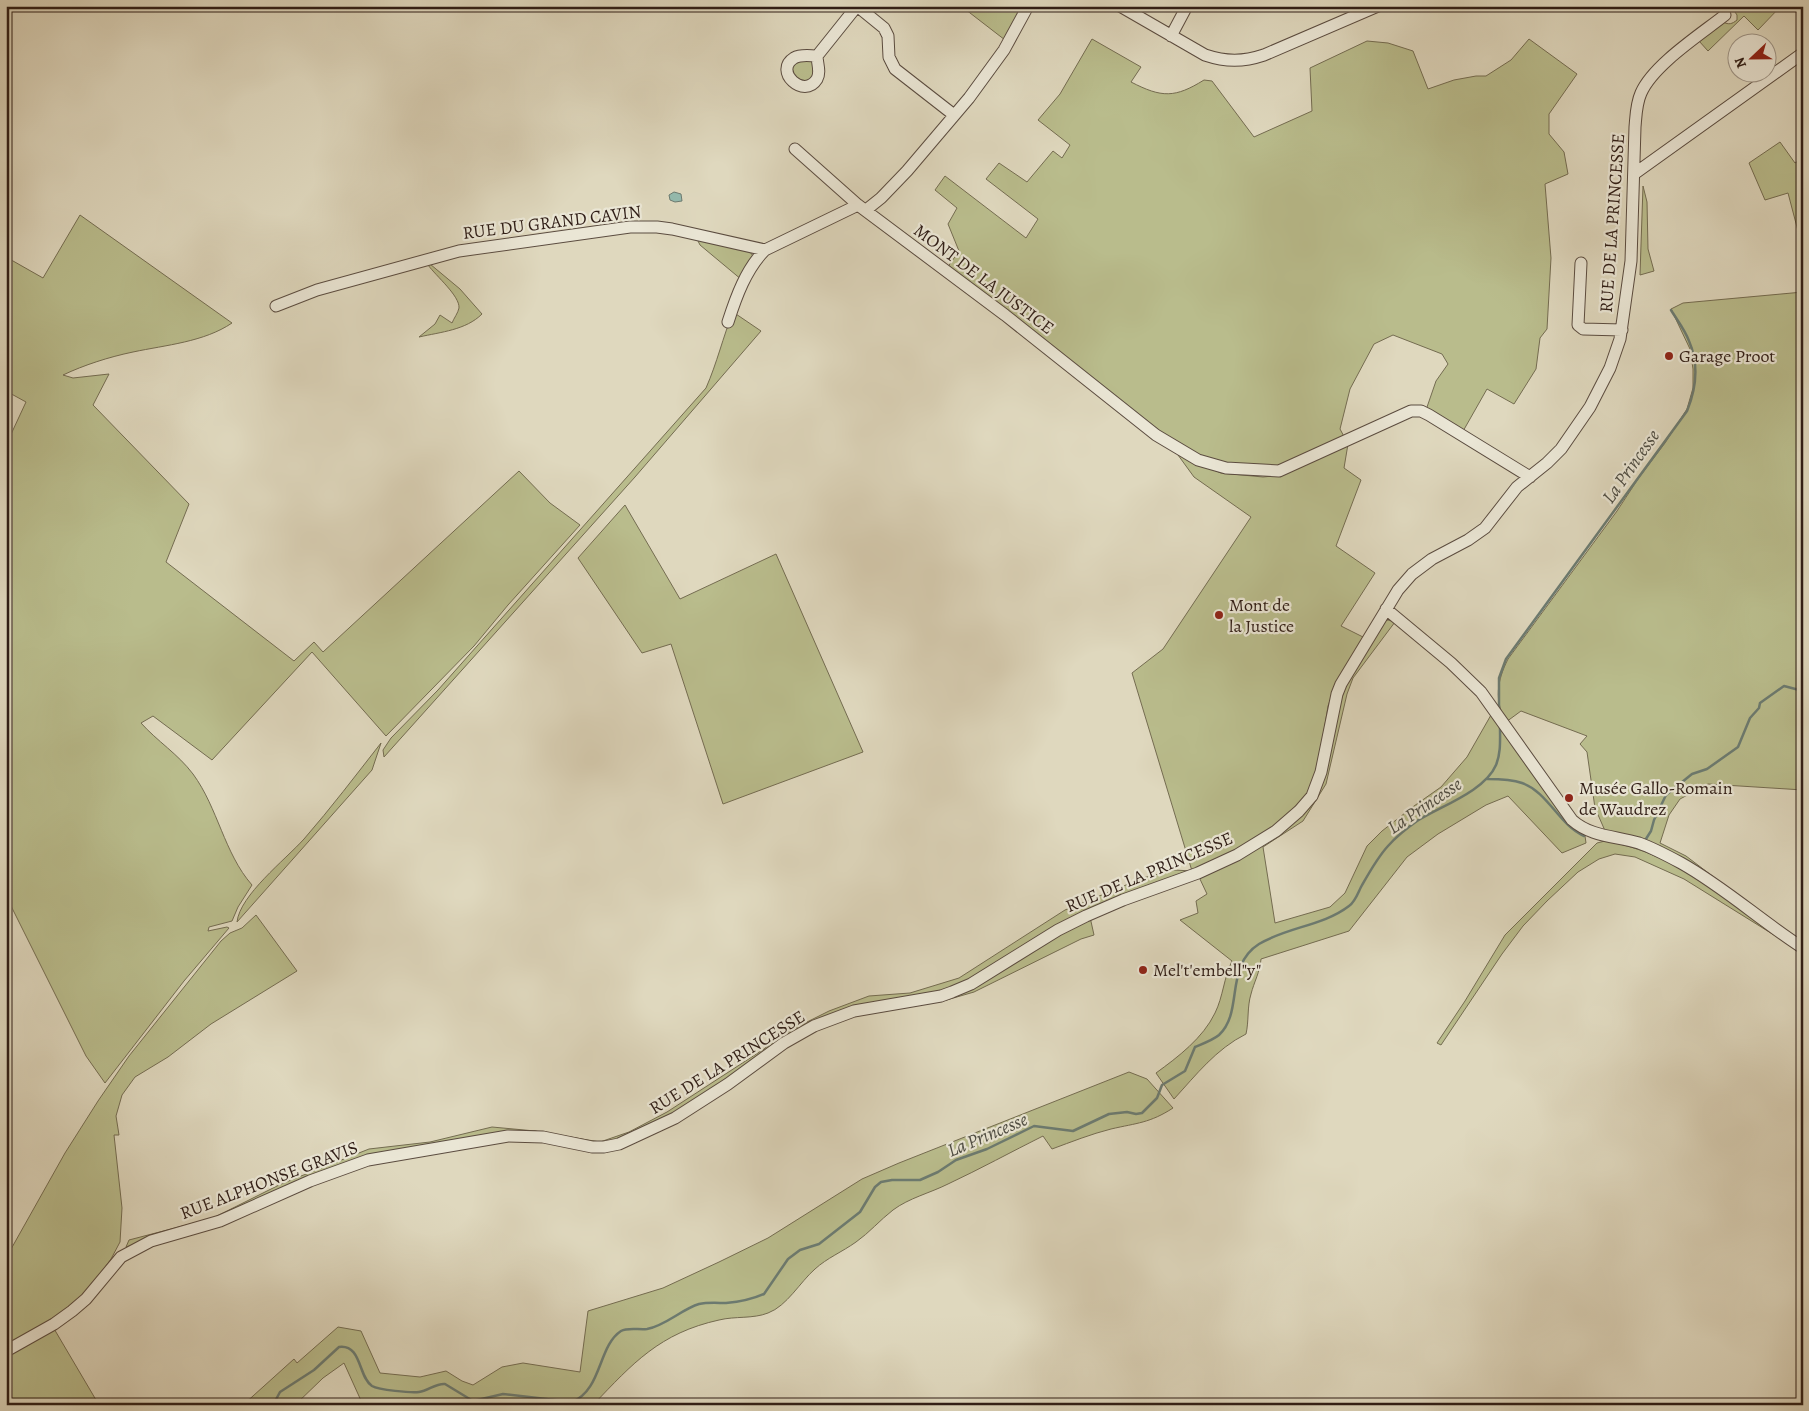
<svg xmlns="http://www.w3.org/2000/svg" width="1809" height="1411" viewBox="0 0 1809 1411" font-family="Alegreya,serif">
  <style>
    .green { fill: #b9bc8c; stroke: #746c51 }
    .water { fill: #94baad; stroke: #6c7b71 }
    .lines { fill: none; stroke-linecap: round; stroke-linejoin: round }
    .stream { stroke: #6c7b71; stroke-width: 2.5 }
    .minor-casing { stroke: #5b4c40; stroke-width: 13 }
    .major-casing { stroke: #2f1d16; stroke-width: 17 }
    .minor { stroke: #eae6d5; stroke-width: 11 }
    .major { stroke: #dfd8be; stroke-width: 15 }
    .poi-dot { fill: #8f2418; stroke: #eae6d5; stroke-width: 2 }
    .labels { text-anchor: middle; stroke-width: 4.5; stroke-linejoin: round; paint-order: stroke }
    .street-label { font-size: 18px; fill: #2f1d16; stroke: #eae6d5 }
    .poi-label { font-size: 18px; fill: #2f1d16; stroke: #eae6d5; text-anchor: start }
    .water-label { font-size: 19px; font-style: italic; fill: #4d4c43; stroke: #eae6d5 }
  </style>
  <rect width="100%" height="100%" fill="#dfd8be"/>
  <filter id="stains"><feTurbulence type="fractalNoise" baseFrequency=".004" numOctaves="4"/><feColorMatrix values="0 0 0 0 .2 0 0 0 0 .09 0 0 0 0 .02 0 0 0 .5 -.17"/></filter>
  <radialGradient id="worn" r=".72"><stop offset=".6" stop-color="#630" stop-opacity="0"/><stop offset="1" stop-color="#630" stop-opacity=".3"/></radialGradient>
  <path class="green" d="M961,6H1023L1005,40Z
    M1731,6H1781L1758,30L1744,16L1708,51L1699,41L1723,22C1729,25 1732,24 1737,20V15Z
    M1092,39L1141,67L1131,82C1162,98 1175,98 1204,80L1212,81L1254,137L1312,111L1310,68L1367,41L1388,43L1413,51L1428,89L1454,80L1476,76H1486L1511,60L1529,39L1577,74L1549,114V134L1564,152L1568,174L1545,184L1551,258L1547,329L1540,338L1536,369L1514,404L1487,389L1462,433L1426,410L1436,381L1448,364L1442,354L1393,335L1374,344L1350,389L1340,429L1348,444L1344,468L1361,480L1336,546L1375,573L1341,626L1365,638L1338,679L1328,706L1317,775L1306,797L1291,819L1271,834L1235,854L1161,883L1107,903L1038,936L956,988L925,996L850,1009L790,1034L741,1071L679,1111L632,1137L604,1145L579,1142L535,1131L461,1140L363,1158L268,1194L227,1216L126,1247L129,1240L213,1218L281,1184L369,1149L430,1142L492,1127L535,1131L600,1142L629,1132L667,1112L764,1049L781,1035L829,1011L869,996L910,993L959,978L1065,910L1143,878L1174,870L1192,871L1132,673L1163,649L1251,517L1194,477L1178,455L1221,473L1263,477L1283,475L1290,467H1240L1202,460L1173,444L1126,409L1007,314L947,268L959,251L948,224L957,208L935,190L945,176L1026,238L1038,219L986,179L999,163L1027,182L1053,151L1062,158L1070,145L1038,120L1060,94Z
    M802,57L814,62L816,74L807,82L793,77L792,65Z
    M1780,142L1795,163L1803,158V250L1788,193L1765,200L1749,163Z
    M1643,186L1647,202L1648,249L1654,271L1640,275Z
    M80,215L232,323C204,342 166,345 133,352C109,357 84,365 63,375L73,378L109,374L93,405L189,504L166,562L294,661L314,642L323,652L519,471L550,503L580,525L508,605L474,646L386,736L312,652L212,760L153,716L141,723C157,741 178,754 193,774C218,808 224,853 252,885L238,907L232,921L209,927L208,931L227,927L229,928L184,981L105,1083L86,1056L6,896V445L26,402L6,391V257L43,278Z
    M696,237L750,252L753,256L742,280L700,245Z
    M430,264L460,289L482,314C466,330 441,332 419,337L435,324L440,315L452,323C454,318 458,313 459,308C460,296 436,276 428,265Z
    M1803,292V790L1708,784L1680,799L1669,815L1660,843L1686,856L1748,903L1724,888L1606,833L1595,808L1587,752L1580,744L1587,736L1521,711L1506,722C1494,700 1497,681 1508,659L1617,511L1638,479L1665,443L1687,409L1693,388V369L1690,349L1671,309L1683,303Z
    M733,312L761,331L635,477L384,757L383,750L391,738L438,690L706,388C717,363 723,337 733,312Z
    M625,505L680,599L776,554L863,752L723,804L671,644L642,653L578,558Z
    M1388,620L1395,622L1353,678L1347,694L1326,784L1303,821L1263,847L1275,923L1330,907L1345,893L1367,846L1382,831L1414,806L1441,787L1467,757L1491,715L1570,824L1578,831L1585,836L1586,843L1562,853L1508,796L1486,805L1438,834L1407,857L1349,931L1261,959C1260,972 1254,982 1251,994C1247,1007 1249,1021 1246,1034C1216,1049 1196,1075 1174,1099L1156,1073C1178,1057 1203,1038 1215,1013C1223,997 1224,977 1232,961L1180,920L1198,913L1196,901L1207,894L1199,877L1213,871L1311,798L1341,688L1381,622Z
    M381,743L372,770L237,922C240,895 285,860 304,839C331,808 356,775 381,743Z
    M1605,841C1677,852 1744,911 1803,953L1684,879L1635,857L1615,854L1599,859L1578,872L1547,901L1523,926L1502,954L1441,1045L1437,1043L1465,1001L1505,935L1597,843Z
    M256,915L297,971L211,1024L168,1057L135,1077L122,1095L116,1116L119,1135H114L122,1208L120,1242L111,1259L93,1284L76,1304L39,1328L6,1345V1258L65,1153L98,1101L129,1056L221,941L230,933L242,928Z
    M1090,917L1094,935L1081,939L974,992L943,1001Z
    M1129,1072L1147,1079L1173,1108C1150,1123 1137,1123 1111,1129C1091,1134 1071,1142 1052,1149L1043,1136C1011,1152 980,1169 948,1184C930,1193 909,1198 893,1210C880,1220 869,1233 856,1242C842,1252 827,1258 815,1269C800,1282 787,1306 768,1313C753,1319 735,1316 719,1320C660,1333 633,1363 593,1405H363L344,1363L323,1378L295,1405H243L294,1359L297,1363L338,1327L361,1331L380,1373L420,1377L446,1371L462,1381L473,1385L502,1367L523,1363L580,1372L588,1311L663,1288L719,1262L768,1238L862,1179L899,1163Z
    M53,1327L99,1405H6V1354Z"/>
  <path class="water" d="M674,192L681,194L682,201L675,202L670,200L669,195Z"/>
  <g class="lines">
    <path class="stream" d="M1499,709V678L1506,659L1687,411C1696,389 1699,364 1689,341C1685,330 1677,320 1671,310
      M1487,779C1499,779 1511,779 1522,783C1548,792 1559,825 1584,836
      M1644,842L1651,831L1654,820L1666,795L1692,774L1707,769L1738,747L1750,718L1759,708L1760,703L1784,686L1803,691
      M273,1405L280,1392L314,1370L339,1347C362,1344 358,1377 372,1386C379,1390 411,1393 419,1392C428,1391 436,1383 445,1384L473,1401L503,1394L572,1402C602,1390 598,1346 621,1331C628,1327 639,1330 647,1329C665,1326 682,1309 699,1304C708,1302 718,1303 726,1303C738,1302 753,1299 764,1294L788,1259L800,1250L819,1244L860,1212L875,1187L881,1182L892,1180H920L938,1172L956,1160L987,1149L1034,1126L1073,1131L1109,1114L1127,1112L1136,1114L1142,1113L1157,1098L1162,1085L1185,1071L1195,1047C1202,1044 1213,1040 1219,1035C1244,1012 1224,966 1259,944C1287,927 1323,926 1349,906C1355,902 1358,893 1361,887C1369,873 1377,858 1388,846C1396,837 1407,828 1417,821C1441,806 1485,791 1496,765C1501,753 1500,740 1500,727"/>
    <g class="minor-casing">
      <path id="minor" d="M1120,6L1205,55C1226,62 1243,62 1264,55L1378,6
        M1171,36L1187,6
        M817,56C810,56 801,54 794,58C773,71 804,100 817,79C821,72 817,63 817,56L857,6L884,28L888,36L889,57L895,69L954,115
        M795,149L858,205L1005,315L1156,435L1198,460L1226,468L1279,471L1411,411H1421L1429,415L1530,477
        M1634,174L1803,53
        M866,210L881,198L907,171L969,98L1004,50L1028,6
        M1581,263L1578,325L1583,329L1622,330
        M276,306L317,290L459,251L630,227H657L672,229L765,250
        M728,322C736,297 746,269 765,250L858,205
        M1386,609L1451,663L1481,692L1572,820C1591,837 1616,836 1639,843C1653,848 1668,856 1681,863C1724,887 1761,921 1803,948
        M6,1351L54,1324L72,1311L86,1299L121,1257L151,1241L220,1221L310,1181L368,1160L508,1136L543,1137L592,1147H604L619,1144L675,1118L728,1084L784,1043L814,1026L854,1011L941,996L952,992L971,984L1058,930L1086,916L1123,900L1198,873L1237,855L1276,831L1299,811L1312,796L1321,772L1337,694L1341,684L1398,590L1412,574L1432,559L1468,540L1485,528L1517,487L1547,463L1561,449L1590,407L1610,368L1620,339L1631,261L1635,127C1636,116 1636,104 1641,93C1653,65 1701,34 1725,15"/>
    </g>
    <g class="major-casing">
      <path id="major" d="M1802,6L1803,7"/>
    </g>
    <use href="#minor" class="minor"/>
    <use href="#major" class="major"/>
  </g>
  <g class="poi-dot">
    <circle cx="1669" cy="356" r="5"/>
    <circle cx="1219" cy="615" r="5"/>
    <circle cx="1569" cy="798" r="5"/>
    <circle cx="1143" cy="970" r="5"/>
  </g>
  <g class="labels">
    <g class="street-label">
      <text transform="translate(552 222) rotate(-7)" y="6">RUE DU GRAND CAVIN</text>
      <text transform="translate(1612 223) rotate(-86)" y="6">RUE DE LA PRINCESSE</text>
      <text transform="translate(984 279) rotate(37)" y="6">MONT DE LA JUSTICE</text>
      <text transform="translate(1149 872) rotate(-23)" y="6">RUE DE LA PRINCESSE</text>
      <text transform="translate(727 1062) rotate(-32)" y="6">RUE DE LA PRINCESSE</text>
      <text transform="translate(269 1180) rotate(-21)" y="6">RUE ALPHONSE GRAVIS</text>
    </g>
    <g class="poi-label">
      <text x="1679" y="362">Garage Proot</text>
      <text x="1229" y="611">Mont de<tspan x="1229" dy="21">la Justice</tspan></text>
      <text x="1579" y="794">Musée Gallo-Romain<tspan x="1579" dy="21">de Waudrez</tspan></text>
      <text x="1153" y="976">Mel't'embell"y"</text>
    </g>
    <g class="water-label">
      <text transform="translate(1630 466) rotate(-55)" y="7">La Princesse</text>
      <text transform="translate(1424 805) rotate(-34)" y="7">La Princesse</text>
      <text transform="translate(987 1134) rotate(-23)" y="7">La Princesse</text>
    </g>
  </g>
  <rect width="1809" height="1411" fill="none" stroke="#dfd8be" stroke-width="25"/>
  <rect x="8" y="8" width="1794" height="1396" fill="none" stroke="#2f1d16" stroke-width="2.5"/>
  <rect x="12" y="12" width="1784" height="1386" fill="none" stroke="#2f1d16"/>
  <g transform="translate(1752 58) rotate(248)"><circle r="24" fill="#eae6d5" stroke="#9f9689"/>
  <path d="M0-4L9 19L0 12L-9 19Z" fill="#8f2418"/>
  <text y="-8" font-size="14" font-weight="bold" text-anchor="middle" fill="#2f1d16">N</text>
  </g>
  <rect width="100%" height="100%" filter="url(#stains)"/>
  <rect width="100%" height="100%" fill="url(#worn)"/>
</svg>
